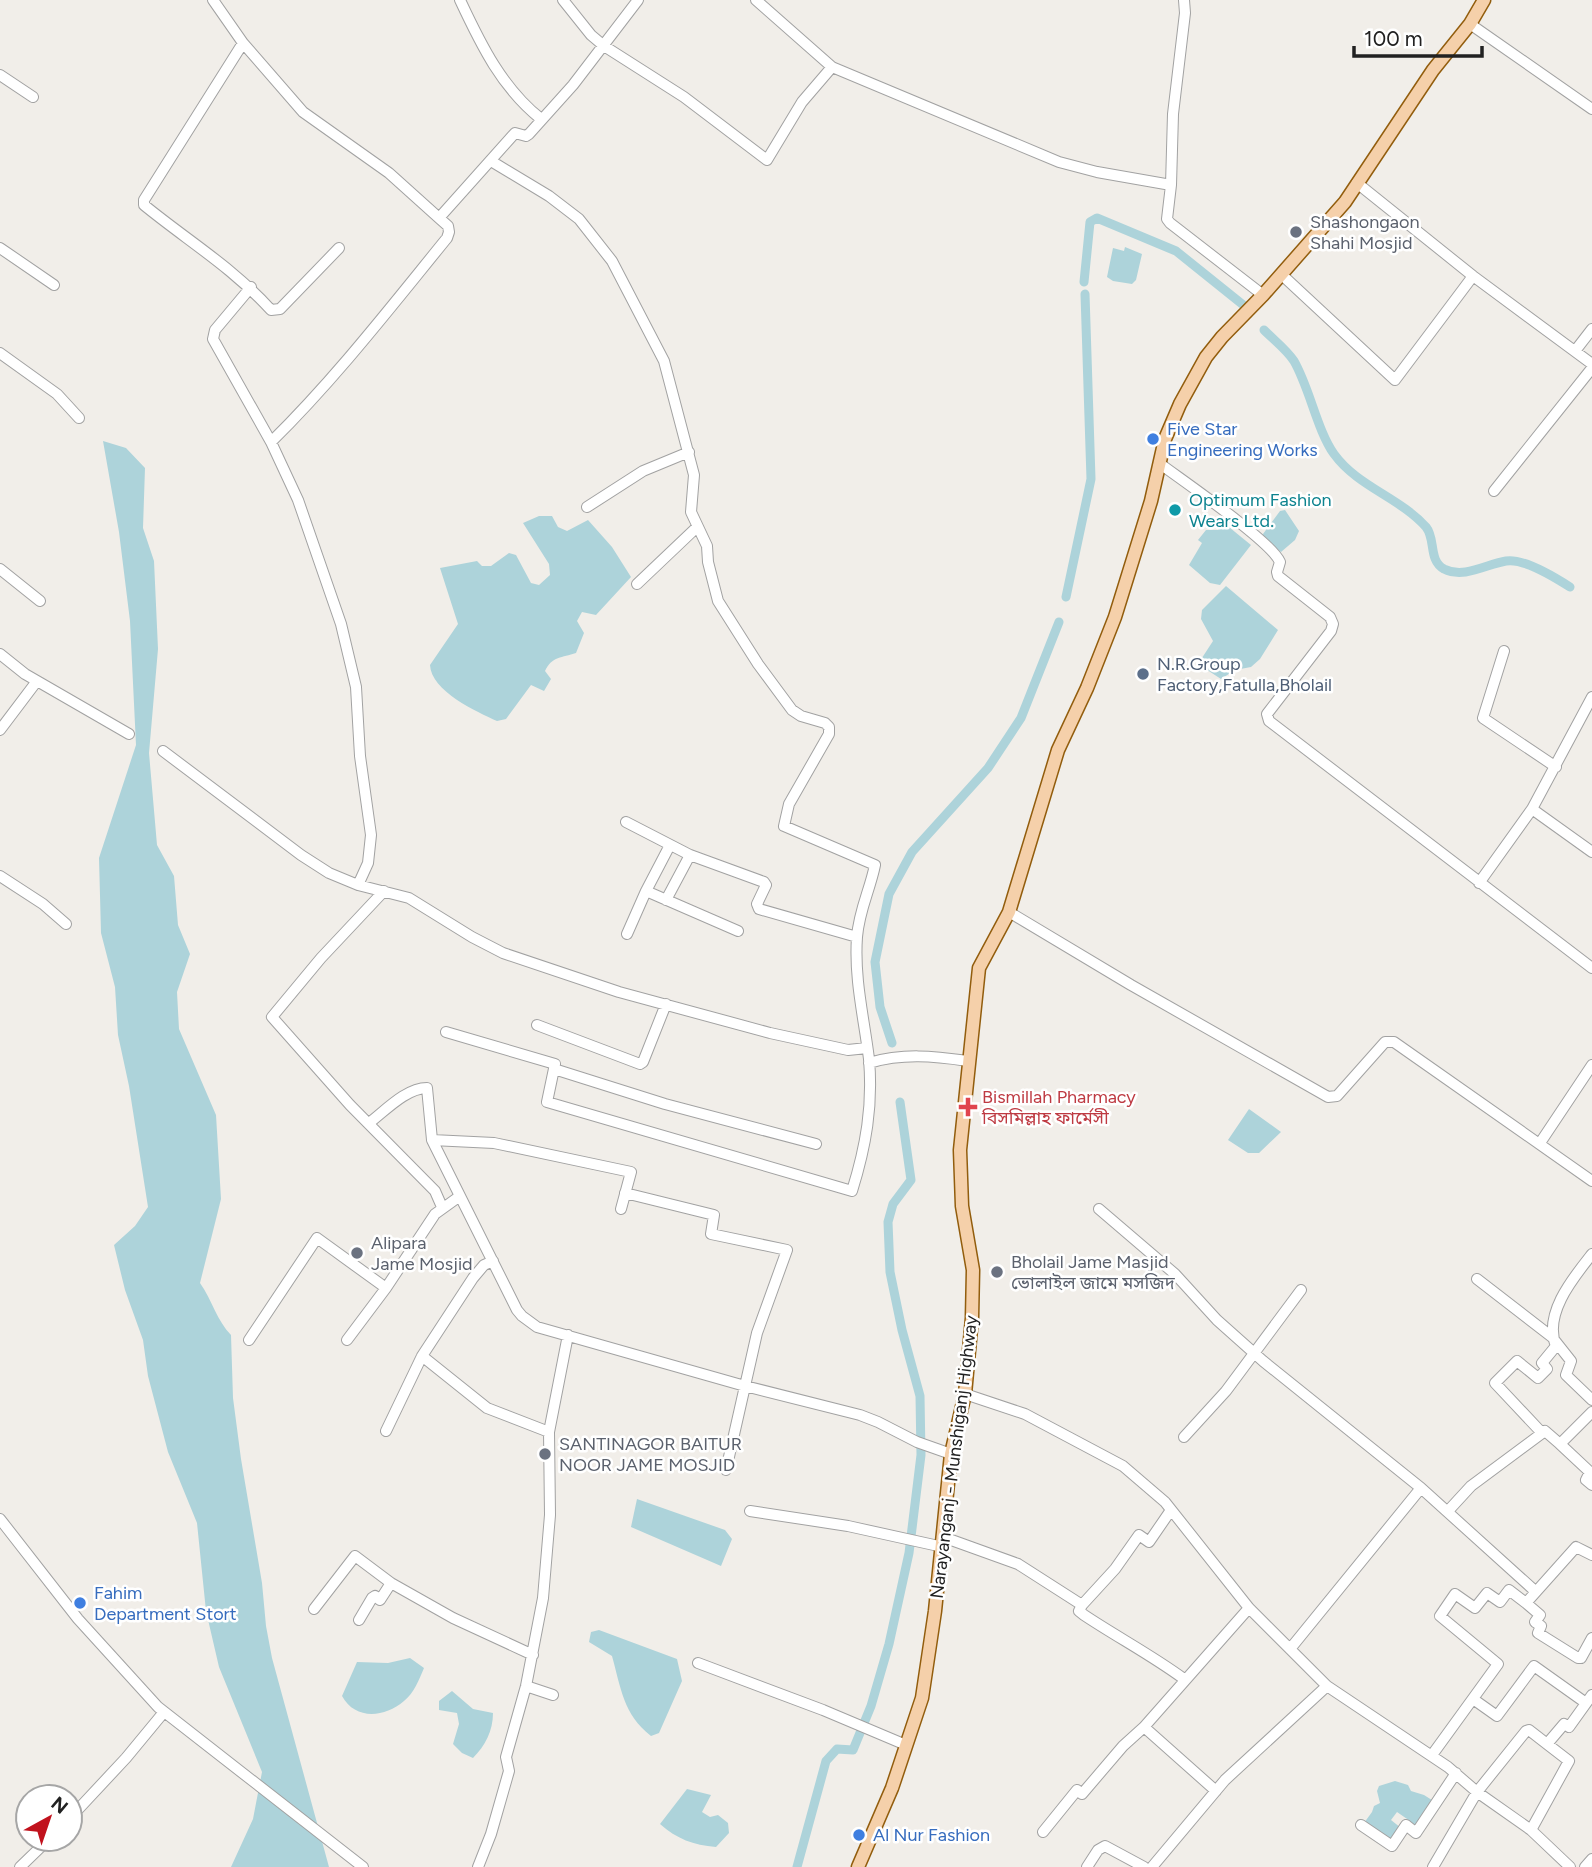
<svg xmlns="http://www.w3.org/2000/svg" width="1592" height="1867" viewBox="0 0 1592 1867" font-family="Figtree,'Noto Sans Bengali',sans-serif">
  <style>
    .water { fill: #add3da }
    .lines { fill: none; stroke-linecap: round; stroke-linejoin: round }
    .canal { stroke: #add3da; stroke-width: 9 }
    .minor-casing { stroke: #a2a2a2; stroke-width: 12 }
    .major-casing { stroke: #925d0d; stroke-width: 15 }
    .minor { stroke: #fff; stroke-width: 10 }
    .major { stroke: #f5d0aa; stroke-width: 12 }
    .worship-dot { fill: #6b7280; stroke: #fff; stroke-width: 2.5 }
    .shop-dot { fill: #3f7fe0; stroke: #fff; stroke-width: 2.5 }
    .culture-dot { fill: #0f9aa8; stroke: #fff; stroke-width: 2.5 }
    .service-dot { fill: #5c6f8a; stroke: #fff; stroke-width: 2.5 }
    .health-dot { fill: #e0444e; stroke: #fff; stroke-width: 2.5 }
    .labels { text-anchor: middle; stroke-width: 5; stroke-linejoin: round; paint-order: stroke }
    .worship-label { font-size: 18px; fill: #5b616d; stroke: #fff; text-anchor: start }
    .shop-label { font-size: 18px; fill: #366cbe; stroke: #fff; text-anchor: start }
    .culture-label { font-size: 18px; fill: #0d838f; stroke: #fff; text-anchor: start }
    .service-label { font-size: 18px; fill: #4e5e75; stroke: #fff; text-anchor: start }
    .health-label { font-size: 18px; fill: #be3a42; stroke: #fff; text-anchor: start }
    .street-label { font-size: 18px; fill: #212121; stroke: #fff }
  </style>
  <rect width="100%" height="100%" fill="#f1eee9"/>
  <path class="water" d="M1125,247L1142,254L1136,280L1132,284L1113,281L1107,277L1113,248L1124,251Z
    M103,441L126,448L145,468L143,528L154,561L158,649L149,753L157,845L174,876L178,925L190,954L177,992L179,1029L216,1115L221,1199L200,1283C212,1300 217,1321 231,1335L233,1398L241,1459L262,1583L266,1626L272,1658L329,1867H231L253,1819L262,1772L219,1667L206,1611L197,1523L168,1452L148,1376L143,1340L125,1290L114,1245L135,1226L148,1207L129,1086L118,1035L115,987L101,933L99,858L136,745L130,621L119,532Z
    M1285,510L1299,531L1295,540L1281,552L1264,539L1263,534L1280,511Z
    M539,516H552L558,527L567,531L588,520L612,547L631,577L596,615L582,612L577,621L584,633L576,653C562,658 552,656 545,671L551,679L544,691L531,685L506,719L497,721C477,712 431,691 430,665L458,624L440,568L477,561L482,566H491L509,553L516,555L531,583L539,585L550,575L549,564L523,523Z
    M1224,523L1251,545L1220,585L1210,583L1189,565L1202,543L1198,540L1206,530H1218Z
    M1226,586L1278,630L1260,659L1251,667L1235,670L1221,679L1198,664L1213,641L1201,619L1202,610Z
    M1249,1109L1281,1132L1259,1153H1248L1228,1140Z
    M637,1499L725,1530L732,1539L721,1566L631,1527Z
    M599,1630L677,1659L682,1681L659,1733L651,1736C623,1714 621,1688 612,1656L589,1642L591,1632Z
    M410,1658L424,1668C419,1680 414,1693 404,1701C384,1718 355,1720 342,1696L357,1662L388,1663Z
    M452,1691L473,1709L493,1713C493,1731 485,1746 473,1758L462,1753L453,1744L459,1724L457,1713L439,1710V1701Z
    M1395,1781L1408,1785L1411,1791L1424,1795L1435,1802L1416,1829L1409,1824L1410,1821L1397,1812L1391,1820L1401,1828L1391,1842L1364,1823L1372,1812L1374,1806L1380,1803L1377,1791L1379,1786Z
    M687,1789L711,1795L702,1812L710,1817L718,1815L728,1823L729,1833L716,1847C693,1845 677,1839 660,1824Z"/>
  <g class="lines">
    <path class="canal" d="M1084,282L1090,222L1097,218L1176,251L1247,308
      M1264,330C1274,340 1287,350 1294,361C1310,389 1317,430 1334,454C1358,487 1399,497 1426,527C1436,539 1428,560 1444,569C1464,579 1487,564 1506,561C1523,558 1556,578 1570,587
      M1066,597L1091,479L1085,294
      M892,1043L880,1007L875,962L889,894L912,852L988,768L1021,718L1059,622
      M797,1867L826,1761L837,1749L853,1750L871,1706L889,1644L909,1553L921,1455L920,1396L902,1330L890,1272L888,1222L893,1204L911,1180L900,1102"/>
    <g class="minor-casing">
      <path id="minor" d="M213,0L243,43L144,200V205C188,241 232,267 271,310L280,309L339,248
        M460,0C481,45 502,88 541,119
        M563,0L591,35L604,46L684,97L767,160L802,102L832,67L1059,162L1097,172L1171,185L1167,219L1170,223L1263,295
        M756,0L832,67
        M1470,24L1592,109
        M243,43L303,112L389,173L439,218L448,226L449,232L447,238C390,308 335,379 271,442
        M0,75L33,97
        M1357,183L1473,276L1592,364
        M1171,185L1173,114L1185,13L1184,0
        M439,218L515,133L526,136L529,134L573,85L638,0
        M0,248L54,285
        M1281,274L1395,380L1473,276
        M251,287L215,330L213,339L271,442L298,500L341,624L356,687L360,756L371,835L368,863L358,885
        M1575,351L1592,329
        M0,353L57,394L79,418
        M1159,463C1183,481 1271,541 1280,562L1277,572L1278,576L1330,617L1333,624L1331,631L1267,714L1269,721L1592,968
        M1494,491L1592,368
        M587,507L643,471L689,452
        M0,569L40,601
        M637,584L697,527
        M1504,651L1483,718L1556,767
        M0,654L25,674L129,734
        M0,730L37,681
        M163,751L301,855L329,873L358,885L409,898L472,937L503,953L619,992L770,1033L848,1050L867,1048
        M1532,809L1592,852
        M626,822L690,855L764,882L766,885L757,904L759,909L857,937
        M670,845L646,891L738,931
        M0,876L43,904L66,924
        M1479,883L1532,809L1592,697
        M384,891L321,958L272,1017L350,1105L435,1191L442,1207
        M666,900L690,855
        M1009,912L1131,985L1328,1097L1337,1096L1385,1042H1394L1592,1181
        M627,934L646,891
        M537,1025L640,1064L643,1062L666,1004
        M446,1032L555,1064L547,1102L852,1191C866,1146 873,1106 869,1059C864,1018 854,979 857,937C859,910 870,890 875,865L784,826L789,804L829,734V727L825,723L801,716L792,710L758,664L718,601L708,562L707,546L691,512L694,475L664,361L612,261L579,219L549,196L491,161
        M869,1063C903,1053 933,1056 968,1061
        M554,1069L665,1104L816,1144
        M369,1123C385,1111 406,1088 427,1088L432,1140L517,1310L522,1316L537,1327L745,1386L860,1415L878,1422L917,1442L951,1454
        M432,1140L494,1143L631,1172L621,1209
        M1540,1143L1592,1065
        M625,1193L714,1215L711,1234L787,1250L757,1333L726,1470
        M1099,1209L1175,1274L1217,1320L1263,1361L1421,1488L1535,1591
        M1477,1279L1552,1337L1571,1361L1566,1375L1592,1400
        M249,1340L317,1238L386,1288L435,1214L460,1196
        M347,1340L386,1288
        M422,1356L487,1408L549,1432
        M965,1394L1025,1414L1123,1466L1165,1502L1249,1608L1327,1686L1448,1767L1477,1792L1531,1830L1570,1867
        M386,1431L422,1356L473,1278L484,1265L493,1261
        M1542,1433L1495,1383L1517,1361L1538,1378L1547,1369L1542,1363L1556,1346C1543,1314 1573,1278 1592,1254
        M1184,1437L1226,1391L1301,1290
        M1560,1444L1590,1472L1586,1480L1592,1485
        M750,1511L848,1526L943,1547
        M1448,1511L1471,1486L1545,1431L1560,1444L1592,1412
        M0,1519L78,1619L158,1707L363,1867
        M943,1537L1018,1564L1082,1605L1115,1569L1139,1535L1149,1542L1171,1510
        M1526,1603L1540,1615L1535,1622L1541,1626L1538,1633L1578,1658H1581L1592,1638
        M1082,1605L1079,1611L1084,1615C1117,1637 1153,1656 1184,1679
        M314,1609L355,1556L391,1583L453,1618L533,1655
        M359,1620L372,1598L375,1596L380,1600L391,1583
        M1290,1649L1421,1488
        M698,1663L823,1710L906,1745
        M526,1686L553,1695
        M1473,1699L1497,1716L1534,1666L1586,1703
        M1144,1727L1249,1608
        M1432,1755L1498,1664L1440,1616L1455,1594L1475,1608L1487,1593L1500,1602L1509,1590L1526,1603L1576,1547L1592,1555
        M70,1818L126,1758L164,1712
        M1361,1825L1392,1846L1406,1825L1416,1833L1456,1773
        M1531,1830L1569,1761L1547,1744
        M1043,1832L1077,1790L1082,1794L1123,1746L1144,1727L1216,1791
        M20,1867L49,1839
        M478,1867L491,1834L509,1771L506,1757L526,1686L543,1598L550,1515L549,1432L568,1335
        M1087,1867L1098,1850L1105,1846L1144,1867
        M1152,1867L1225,1780L1327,1686
        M1433,1867L1477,1792L1526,1731L1529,1730L1547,1744L1564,1724L1569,1727L1592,1695
        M1585,1867L1592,1859"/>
    </g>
    <g class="major-casing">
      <path id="major" d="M858,1867L892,1788L922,1698L935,1611L951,1454L965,1394L972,1318L973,1270L962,1206L960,1150L979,968L1009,912L1058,750L1087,688L1115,617L1151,501L1165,439L1180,404L1206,357L1222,337L1263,295L1345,202L1433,70L1470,24L1484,0"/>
    </g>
    <use href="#minor" class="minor"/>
    <use href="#major" class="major"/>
  </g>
  <g class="worship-dot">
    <circle cx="1296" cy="232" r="7"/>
    <circle cx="357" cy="1253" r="7"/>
    <circle cx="997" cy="1272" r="7"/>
    <circle cx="545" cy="1454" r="7"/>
  </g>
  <g class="shop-dot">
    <circle cx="1153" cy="439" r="7"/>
    <circle cx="80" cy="1603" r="7"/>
    <circle cx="859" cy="1835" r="7"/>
  </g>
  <circle class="culture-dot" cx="1175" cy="510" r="7"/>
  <circle class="service-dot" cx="1143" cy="674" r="7"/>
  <path class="health-dot" d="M964.5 1096.5h7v7h7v7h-7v7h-7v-7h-7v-7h7z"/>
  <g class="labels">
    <g class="worship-label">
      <text x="1310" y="228">Shashongaon<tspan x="1310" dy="21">Shahi Mosjid</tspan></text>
      <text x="371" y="1249">Alipara<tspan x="371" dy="21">Jame Mosjid</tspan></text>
      <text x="1011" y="1268">Bholail Jame Masjid<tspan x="1011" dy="21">ভোলাইল জামে মসজিদ</tspan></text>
      <text x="559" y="1450">SANTINAGOR BAITUR<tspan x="559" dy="21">NOOR JAME MOSJID</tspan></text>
    </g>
    <g class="shop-label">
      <text x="1167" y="435">Five Star<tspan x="1167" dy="21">Engineering Works</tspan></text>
      <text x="94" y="1599">Fahim<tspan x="94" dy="21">Department Stort</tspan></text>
      <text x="873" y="1841">Al Nur Fashion</text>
    </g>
    <g class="culture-label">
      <text x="1189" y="506">Optimum Fashion<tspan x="1189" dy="21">Wears Ltd.</tspan></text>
    </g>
    <g class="service-label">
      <text x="1157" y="670">N.R.Group<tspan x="1157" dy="21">Factory,Fatulla,Bholail</tspan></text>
    </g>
    <g class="health-label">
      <text x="982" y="1103">Bismillah Pharmacy<tspan x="982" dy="21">বিসমিল্লাহ ফার্মেসী</tspan></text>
    </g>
    <g class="street-label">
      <text transform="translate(954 1457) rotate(-83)" y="6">Narayanganj - Munshiganj Highway</text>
    </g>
  </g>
  <g transform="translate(49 1818) rotate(40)"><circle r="33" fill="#ffffff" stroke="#a6a6a6" stroke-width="2"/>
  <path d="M0-5L12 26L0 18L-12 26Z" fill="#c1121d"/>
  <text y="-10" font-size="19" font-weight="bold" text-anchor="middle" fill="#212121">N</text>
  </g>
  <path d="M1354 46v10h128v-10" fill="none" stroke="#212121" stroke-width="3.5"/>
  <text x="1364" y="46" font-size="21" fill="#212121" stroke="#ffffff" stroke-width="5" paint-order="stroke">100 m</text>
</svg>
